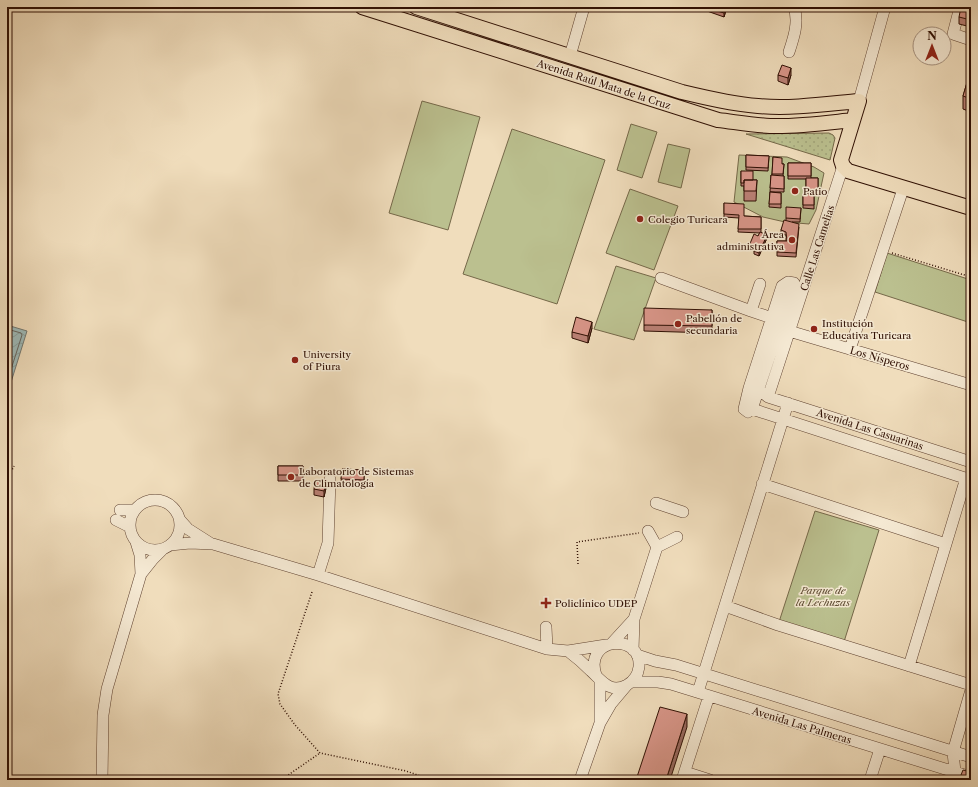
<svg xmlns="http://www.w3.org/2000/svg" width="978" height="787" viewBox="0 0 978 787" font-family="'Libre Caslon Text',serif">
  <style>
    .grass { fill: url(#grass-dots); stroke: #756849 }
    .park { fill: #bbc08f; stroke: #756849 }
    .water { fill: url(#water-waves); stroke: #717670 }
    .lines { fill: none; stroke-linecap: round; stroke-linejoin: round }
    .shore { stroke: #66645e; stroke-width: 1 }
    .minor-casing { stroke: #5f4231; stroke-width: 12 }
    .major-casing { stroke: #2f0f03; stroke-width: 16 }
    .path { stroke: #2f0f03; stroke-width: 1.5; stroke-dasharray: 1 2; stroke-linecap: butt }
    .minor { stroke: #f5e9d3; stroke-width: 11 }
    .major { stroke: #f0ddbc; stroke-width: 14 }
    .wall { fill: #ba8075; stroke: #2f0f03 }
    .shaded-wall { fill: #97685f; stroke: #2f0f03 }
    .building { fill: #d89588; stroke: #2f0f03 }
    .poi-dot { fill: #8f2418; stroke: #f5e9d3; stroke-width: 1.5 }
    .labels { text-anchor: middle; stroke-width: 3; stroke-linejoin: round; paint-order: stroke }
    .street-label { font-size: 10px; fill: #2f0f03; stroke: #f5e9d3 }
    .poi-label { font-size: 10px; fill: #2f0f03; stroke: #f5e9d3; text-anchor: start }
    .park-label { font-size: 10px; font-style: italic; fill: #604d34; stroke: #f5e9d3 }
  </style>
  <defs>
    <pattern id="grass-dots" width="8" height="8" patternUnits="userSpaceOnUse"><rect width="8" height="8" fill="#bbc08f"/><path d="M2 2h.1M6 6h.1" fill="none" stroke="#a1a47a" stroke-width="1.8" stroke-linecap="round"/></pattern>
    <pattern id="water-waves" width="16" height="10" patternUnits="userSpaceOnUse"><rect width="16" height="10" fill="#9dbab9"/><path d="M0 5q4-4 8 0t8 0" fill="none" stroke="#889f9d"/></pattern>
  </defs>
  <rect width="100%" height="100%" fill="#f0ddbc"/>
  <filter id="stains"><feTurbulence type="fractalNoise" baseFrequency=".005" numOctaves="4"/><feColorMatrix values="0 0 0 0 .2 0 0 0 0 .09 0 0 0 0 .02 0 0 0 .5 -.17"/></filter>
  <radialGradient id="worn" r=".72"><stop offset=".6" stop-color="#630" stop-opacity="0"/><stop offset="1" stop-color="#630" stop-opacity=".3"/></radialGradient>
  <path class="grass" d="M829,133L833,135L835,138L830,160L746,134Z"/>
  <path class="park" d="M422,101L480,117L448,230L389,213Z
    M631,124L657,132L642,178L617,170Z
    M512,129L605,160L557,304L463,274Z
    M668,144L690,149L681,188L658,182Z
    M739,155L787,157L814,167L824,173L816,210L809,224L785,222L763,217L734,202Z
    M630,189L678,206L654,270L606,253Z
    M887,253L971,280V323L875,292Z
    M616,266L656,278L634,340L594,329Z
    M815,511L879,530L843,645L778,625Z"/>
  <path class="water" d="M7,325L27,331L7,395Z"/>
  <g class="lines">
    <path class="shore" d="M7,329L21,333L22,335L7,382"/>
    <g class="minor-casing">
      <path id="minor" d="M960,7L953,34L971,40
        M789,52C794,37 799,22 794,7
        M570,56L584,7
        M859,101L885,7
        M661,278L751,311
        M788,282L794,283L752,409L748,412L744,409L749,388L782,286Z
        M760,284L751,311L772,318
        M789,331L971,385
        M850,349L903,189
        M763,393L768,397L971,462
        M768,397L843,166
        M752,409L971,480
        M762,484L946,544
        M130 525a25 25 0 1 1 50 0a25 25 0 1 1-50 0Z
        M656,503L683,512
        M120,510H135
        M116,520L130,527
        M180,520L188,529L210,543
        M648,531L657,547L677,537
        M170,545L190,543L213,544L318,575L547,649L568,651L606,645
        M141,574L153,559L163,549
        M318,575L328,543L330,479
        M725,606L778,625L971,685
        M546,627L547,649
        M612,643L634,619
        M633,650L634,619L657,547
        M568,651C576,657 584,664 591,671C602,681 610,694 627,685C634,681 638,674 639,667C642,632 583,637 596,675
        M637,655L655,661L676,665L971,757
        M909,666L966,478
        M600,680V721
        M632,682H658L671,684L971,777
        M698,692L788,403
        M685,772L710,780
        M102,780L103,715L107,689L141,574L140,555L136,542
        M580,780L600,723L611,704L627,685
        M682,780L709,696
        M870,780L880,749
        M953,780L955,772L953,752L971,690"/>
    </g>
    <g class="major-casing">
      <path id="major" d="M362,7L718,120C735,122 752,125 770,126C797,127 825,123 853,120
        M416,7L682,92C707,98 732,104 758,106C791,109 826,104 859,101L841,160L843,166L848,171L971,208"/>
    </g>
    <path class="path" d="M892,253L971,277
      M7,480L14,466
      M578,564L577,542L639,533
      M312,592L278,694L280,704L295,725L320,753L406,771L432,780
      M281,780L320,753"/>
    <use href="#minor" class="minor"/>
    <use href="#major" class="major"/>
  </g>
  <path class="wall" d="M703,7H727L724,17L707,11V8Z
    M944,7H953L952,9Z
    M971,7V27L959,24V17Z
    M971,69V112L963,109V96Z
    M778,75H791L788,85L778,81Z
    M746,155L769,156L768,171L746,170Z
    M773,157L782,164H784L783,176H784V192H770L771,175H772Z
    M788,163H811V178H818V194H806V179H788Z
    M741,171L753,180H757L756,201H744V186H741Z
    M770,192L781,193V208L769,207Z
    M803,194H814V209L803,208Z
    M724,203L744,216L761,217V232L767,238L759,256L754,254V251L749,249V246L758,236L760,233L738,232L739,218L724,217Z
    M801,208L800,222H792L799,227L796,257L777,256V241H786V235L781,234V230L786,220V218Z
    M712,310V333L644,331V325Z
    M592,328L588,343L572,338V332Z
    M278,466H303V481H278Z
    M342,469L364,470V483L341,482Z
    M326,488L324,497L314,495V489Z"/>
  <path class="shaded-wall" d="M726,7H727L724,17V13Z
    M791,68V75L788,85V78Z
    M767,235V238L759,256V253Z
    M592,322V328L588,343V336Z
    M326,482V488L324,497V491Z
    M687,714V727L670,780H666Z"/>
  <path class="building" d="M707,7H726L724,13L707,8Z
    M961,7H971V20L959,17Z
    M782,65L791,68L788,78L778,75Z
    M971,69V99L963,96Z
    M746,155L769,156L768,168L746,167Z
    M773,157L782,158V164H784L783,174H772Z
    M788,163H811V176H788Z
    M741,171H753V180H744V183H741Z
    M771,175L784,176V189L770,188Z
    M806,178H818V191L806,190Z
    M744,180H757L756,191H744Z
    M770,192L781,193V204H769Z
    M803,194H814V205H803Z
    M724,203L744,204V216L761,217V229H738L739,215L724,214Z
    M786,207L801,208L800,219L786,218Z
    M784,220L799,224L796,253L777,252V241H787L786,232L781,230Z
    M760,232L767,235L759,253L754,251V248L749,246L754,234L758,236Z
    M644,308L712,310V326L644,325Z
    M576,317L592,322L588,336L572,332Z
    M278,466H303V475H278Z
    M342,469L364,470V480L341,479Z
    M315,480L326,482L324,491L314,489Z
    M660,707L687,714L666,780H636Z
    M963,770L971,772V780H959Z"/>
  <g class="poi-dot">
    <circle cx="795" cy="191" r="4"/>
    <circle cx="640" cy="219" r="4"/>
    <circle cx="792" cy="240" r="4"/>
    <circle cx="678" cy="324" r="4"/>
    <circle cx="814" cy="329" r="4"/>
    <circle cx="295" cy="360" r="4"/>
    <circle cx="291" cy="477" r="4"/>
    <path d="M544 597h4v4h4v4h-4v4h-4v-4h-4v-4h4z"/>
  </g>
  <g class="labels">
    <g class="street-label">
      <text transform="translate(604 84) rotate(18)" y="4">Avenida Raúl Mata de la Cruz</text>
      <text transform="translate(817 248) rotate(-72)" y="4">Calle Las Camelias</text>
      <text transform="translate(880 358) rotate(16)" y="4">Los Nísperos</text>
      <text transform="translate(870 429) rotate(18)" y="4">Avenida Las Casuarinas</text>
      <text transform="translate(802 725) rotate(17)" y="4">Avenida Las Palmeras</text>
    </g>
    <g class="poi-label">
      <text x="803" y="195">Patio</text>
      <text x="648" y="223">Colegio Turicara</text>
      <text x="784" y="238" text-anchor="end">Área<tspan x="784" dy="12">administrativa</tspan></text>
      <text x="686" y="322">Pabellón de<tspan x="686" dy="12">secundaria</tspan></text>
      <text x="822" y="327">Institución<tspan x="822" dy="12">Educativa Turicara</tspan></text>
      <text x="303" y="358">University<tspan x="303" dy="12">of Piura</tspan></text>
      <text x="299" y="475">Laboratorio de Sistemas<tspan x="299" dy="12">de Climatología</tspan></text>
      <text x="555" y="607">Policlínico UDEP</text>
    </g>
    <g class="park-label">
      <text x="823" y="594">Parque de<tspan x="823" dy="12">la Lechuzas</tspan></text>
    </g>
  </g>
  <rect width="978" height="787" fill="none" stroke="#f0ddbc" stroke-width="24"/>
  <rect x="8" y="8" width="962" height="771" fill="none" stroke="#2f0f03" stroke-width="2"/>
  <rect x="12" y="12" width="954" height="763" fill="none" stroke="#2f0f03"/>
  <g transform="translate(932 46)"><circle r="19" fill="#f5e9d3" stroke="#a69280"/>
  <path d="M0-3L7 15L0 10L-7 15Z" fill="#8f2418"/>
  <text y="-6" font-size="11" font-weight="bold" text-anchor="middle" fill="#2f0f03">N</text>
  </g>
  <rect width="100%" height="100%" filter="url(#stains)"/>
  <rect width="100%" height="100%" fill="url(#worn)"/>
</svg>
